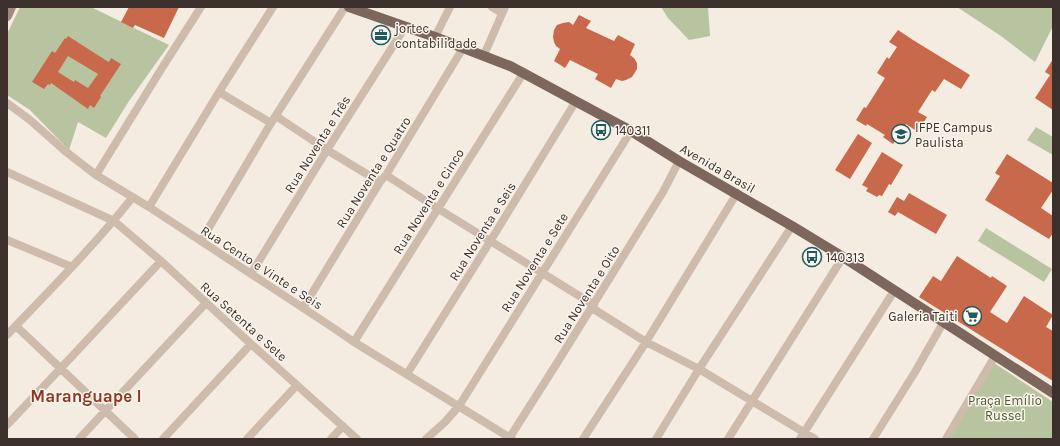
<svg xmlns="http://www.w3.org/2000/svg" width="1060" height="446" viewBox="0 0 1060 446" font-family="Karla,sans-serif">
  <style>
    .green { fill: #b8c4a0 }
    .building { fill: #c8694b; fill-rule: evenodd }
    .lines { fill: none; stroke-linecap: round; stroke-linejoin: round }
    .street { stroke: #cdbbac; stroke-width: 8 }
    .secondary { stroke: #a18a7d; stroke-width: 10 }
    .primary { stroke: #7d675c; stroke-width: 10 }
    .labels { text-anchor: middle; stroke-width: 3; stroke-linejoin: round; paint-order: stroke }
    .poi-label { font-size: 13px; fill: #3b302b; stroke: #fbf5ee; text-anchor: start }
    .street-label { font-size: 13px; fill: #3b302b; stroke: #fbf5ee }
    .park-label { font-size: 13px; fill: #4a5a2e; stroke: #fbf5ee }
    .district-label { font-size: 17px; font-weight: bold; fill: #8c3b22; stroke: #fbf5ee }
  </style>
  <rect width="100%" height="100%" fill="#f4ebe1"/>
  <path class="green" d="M20,7H91L169,45L129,101L106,138L78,122L69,150L30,110L7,95V34Z
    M661,7H708L710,36L689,40L668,18Z
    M957,7H1053V26L1035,62L1001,36Z
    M1036,127L1053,137V155L1027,140Z
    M986,228L1052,269L1044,282L978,241Z
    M994,363L1053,402V439H949Z"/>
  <path class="building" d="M129,7H179L164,38L135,25L133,28L121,22Z
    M579,15L591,21L586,28L614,41L618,35L635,44L630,55L634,58L637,63V69L632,77L626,80L622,81L616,79L611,88L595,79L598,74L570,60L565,68L554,61L560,49L556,46L554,42L553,37L554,30L557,25L563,23L569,22L573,25Z
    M898,30L913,40L970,75L961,89L944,79L935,92L932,90L918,112L927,117L918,132L906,124L893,144L883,137L885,135L867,124L866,126L856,120L864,107L866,108L885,78L877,73L887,57L889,59L897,47L889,42Z
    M68,36L107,61L109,62L111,58L121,64L100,96L101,97L94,108L90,105L88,109L51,83L50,85L48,84L44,89L32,82L52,51L55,53L65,38L66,39ZM68,56L98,74L88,88L75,80L74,82L58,72Z
    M1053,59V110L1035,98L1050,75L1045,72Z
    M858,134L872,143L850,179L835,170Z
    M882,152L903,165L891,185L889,184L882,196L879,195L877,197L866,191L868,188L862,185Z
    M1007,154L1053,183V190L1041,208L1053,216V233L1049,239L985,200L1000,176L995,173Z
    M909,193L947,215L936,234L898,212L895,216L888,212L897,197L904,201Z
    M957,256L991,278L992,276L1007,286L990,312L1007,323L1024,296L1053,315L1046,327L1053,331V381L919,297L933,276L941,281Z"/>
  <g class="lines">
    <path class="street" d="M492,7L502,13
      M435,37L450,7
      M484,55L505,7
      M219,92L271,123
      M7,103L30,120L65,151L96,175L149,207L329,325L354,342L512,439
      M276,116L327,150L380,182
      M7,172L114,221L161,261L251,344L357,439
      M96,175L162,68L201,7
      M386,175L437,208L594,305
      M149,207L219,92L273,7
      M7,240L72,267
      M201,241L271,123L345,7
      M251,274L327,150L405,27
      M303,308L380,182L386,175L463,48
      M592,308L646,342L699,369L815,439
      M16,326L135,439
      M7,335C50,290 94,246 132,198
      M354,342L524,72
      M407,374L491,240L576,101
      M7,425L61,368L161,261
      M510,437L557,363L663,192L679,161
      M79,439L206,303
      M163,439L251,344
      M247,439L297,385
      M331,439L343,426
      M426,439L445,422L459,406L631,131
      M583,439L646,342L737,193
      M656,439L699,369L792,226
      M728,439L843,257
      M800,439L894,291
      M873,439L915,372L943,323
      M946,439L995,356"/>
    <path class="secondary" d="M7,16L11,7"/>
    <path class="primary" d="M349,7L435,37L510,66L631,131L679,161L792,226L843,257L1053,393"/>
  </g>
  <defs>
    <g id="office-ring" transform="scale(1)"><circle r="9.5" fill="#fbf5ee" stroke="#1f5a5e" stroke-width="1.5"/><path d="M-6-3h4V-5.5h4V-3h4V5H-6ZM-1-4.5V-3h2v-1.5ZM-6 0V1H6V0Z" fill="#1f5a5e"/></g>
    <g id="bus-ring" transform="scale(1)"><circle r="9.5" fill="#fbf5ee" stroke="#1f5a5e" stroke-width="1.5"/><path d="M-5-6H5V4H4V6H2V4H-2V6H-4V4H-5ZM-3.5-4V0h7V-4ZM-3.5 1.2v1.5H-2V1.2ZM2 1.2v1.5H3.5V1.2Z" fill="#1f5a5e"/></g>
    <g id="university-ring" transform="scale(1)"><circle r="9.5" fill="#fbf5ee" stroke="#1f5a5e" stroke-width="1.5"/><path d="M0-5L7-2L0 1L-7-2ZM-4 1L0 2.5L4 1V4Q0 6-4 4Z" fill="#1f5a5e"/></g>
    <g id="supermarket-ring" transform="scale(1)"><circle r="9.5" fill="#fbf5ee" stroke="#1f5a5e" stroke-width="1.5"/><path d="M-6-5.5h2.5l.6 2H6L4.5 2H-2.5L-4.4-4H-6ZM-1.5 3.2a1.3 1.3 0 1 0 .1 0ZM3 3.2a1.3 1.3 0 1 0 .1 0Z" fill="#1f5a5e"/></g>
  </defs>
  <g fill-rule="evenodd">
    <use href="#office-ring" x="381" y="35"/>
    <use href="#bus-ring" x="601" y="130"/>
    <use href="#university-ring" x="901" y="134"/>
    <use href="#bus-ring" x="812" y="257"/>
    <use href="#supermarket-ring" x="972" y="316"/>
  </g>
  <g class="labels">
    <g class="poi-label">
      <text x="395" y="33">jortec<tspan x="395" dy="15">contabilidade</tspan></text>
      <text x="915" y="132">IFPE Campus<tspan x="915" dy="15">Paulista</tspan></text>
      <text x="615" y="135">140311</text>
      <text x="826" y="262">140313</text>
      <text x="958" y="321" text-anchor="end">Galeria Taiti</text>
    </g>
    <g class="street-label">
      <text transform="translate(317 144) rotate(-58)" y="5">Rua Noventa e Três</text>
      <text transform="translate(718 168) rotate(30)" y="5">Avenida Brasil</text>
      <text transform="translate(373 172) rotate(-58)" y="5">Rua Noventa e Quatro</text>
      <text transform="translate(428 201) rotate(-58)" y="5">Rua Noventa e Cinco</text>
      <text transform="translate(482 231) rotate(-58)" y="5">Rua Noventa e Seis</text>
      <text transform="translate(534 262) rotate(-58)" y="5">Rua Noventa e Sete</text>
      <text transform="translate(262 267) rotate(33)" y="5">Rua Cento e Vinte e Seis</text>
      <text transform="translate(586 294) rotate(-58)" y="5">Rua Noventa e Oito</text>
      <text transform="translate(244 321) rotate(42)" y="5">Rua Setenta e Sete</text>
    </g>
    <g class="park-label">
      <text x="1005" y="405">Praça Emílio<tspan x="1005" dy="15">Russel</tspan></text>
    </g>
    <g class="district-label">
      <text x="86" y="402">Maranguape I</text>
    </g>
  </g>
  <rect width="1060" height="446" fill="none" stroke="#3b302b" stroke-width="16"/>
</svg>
